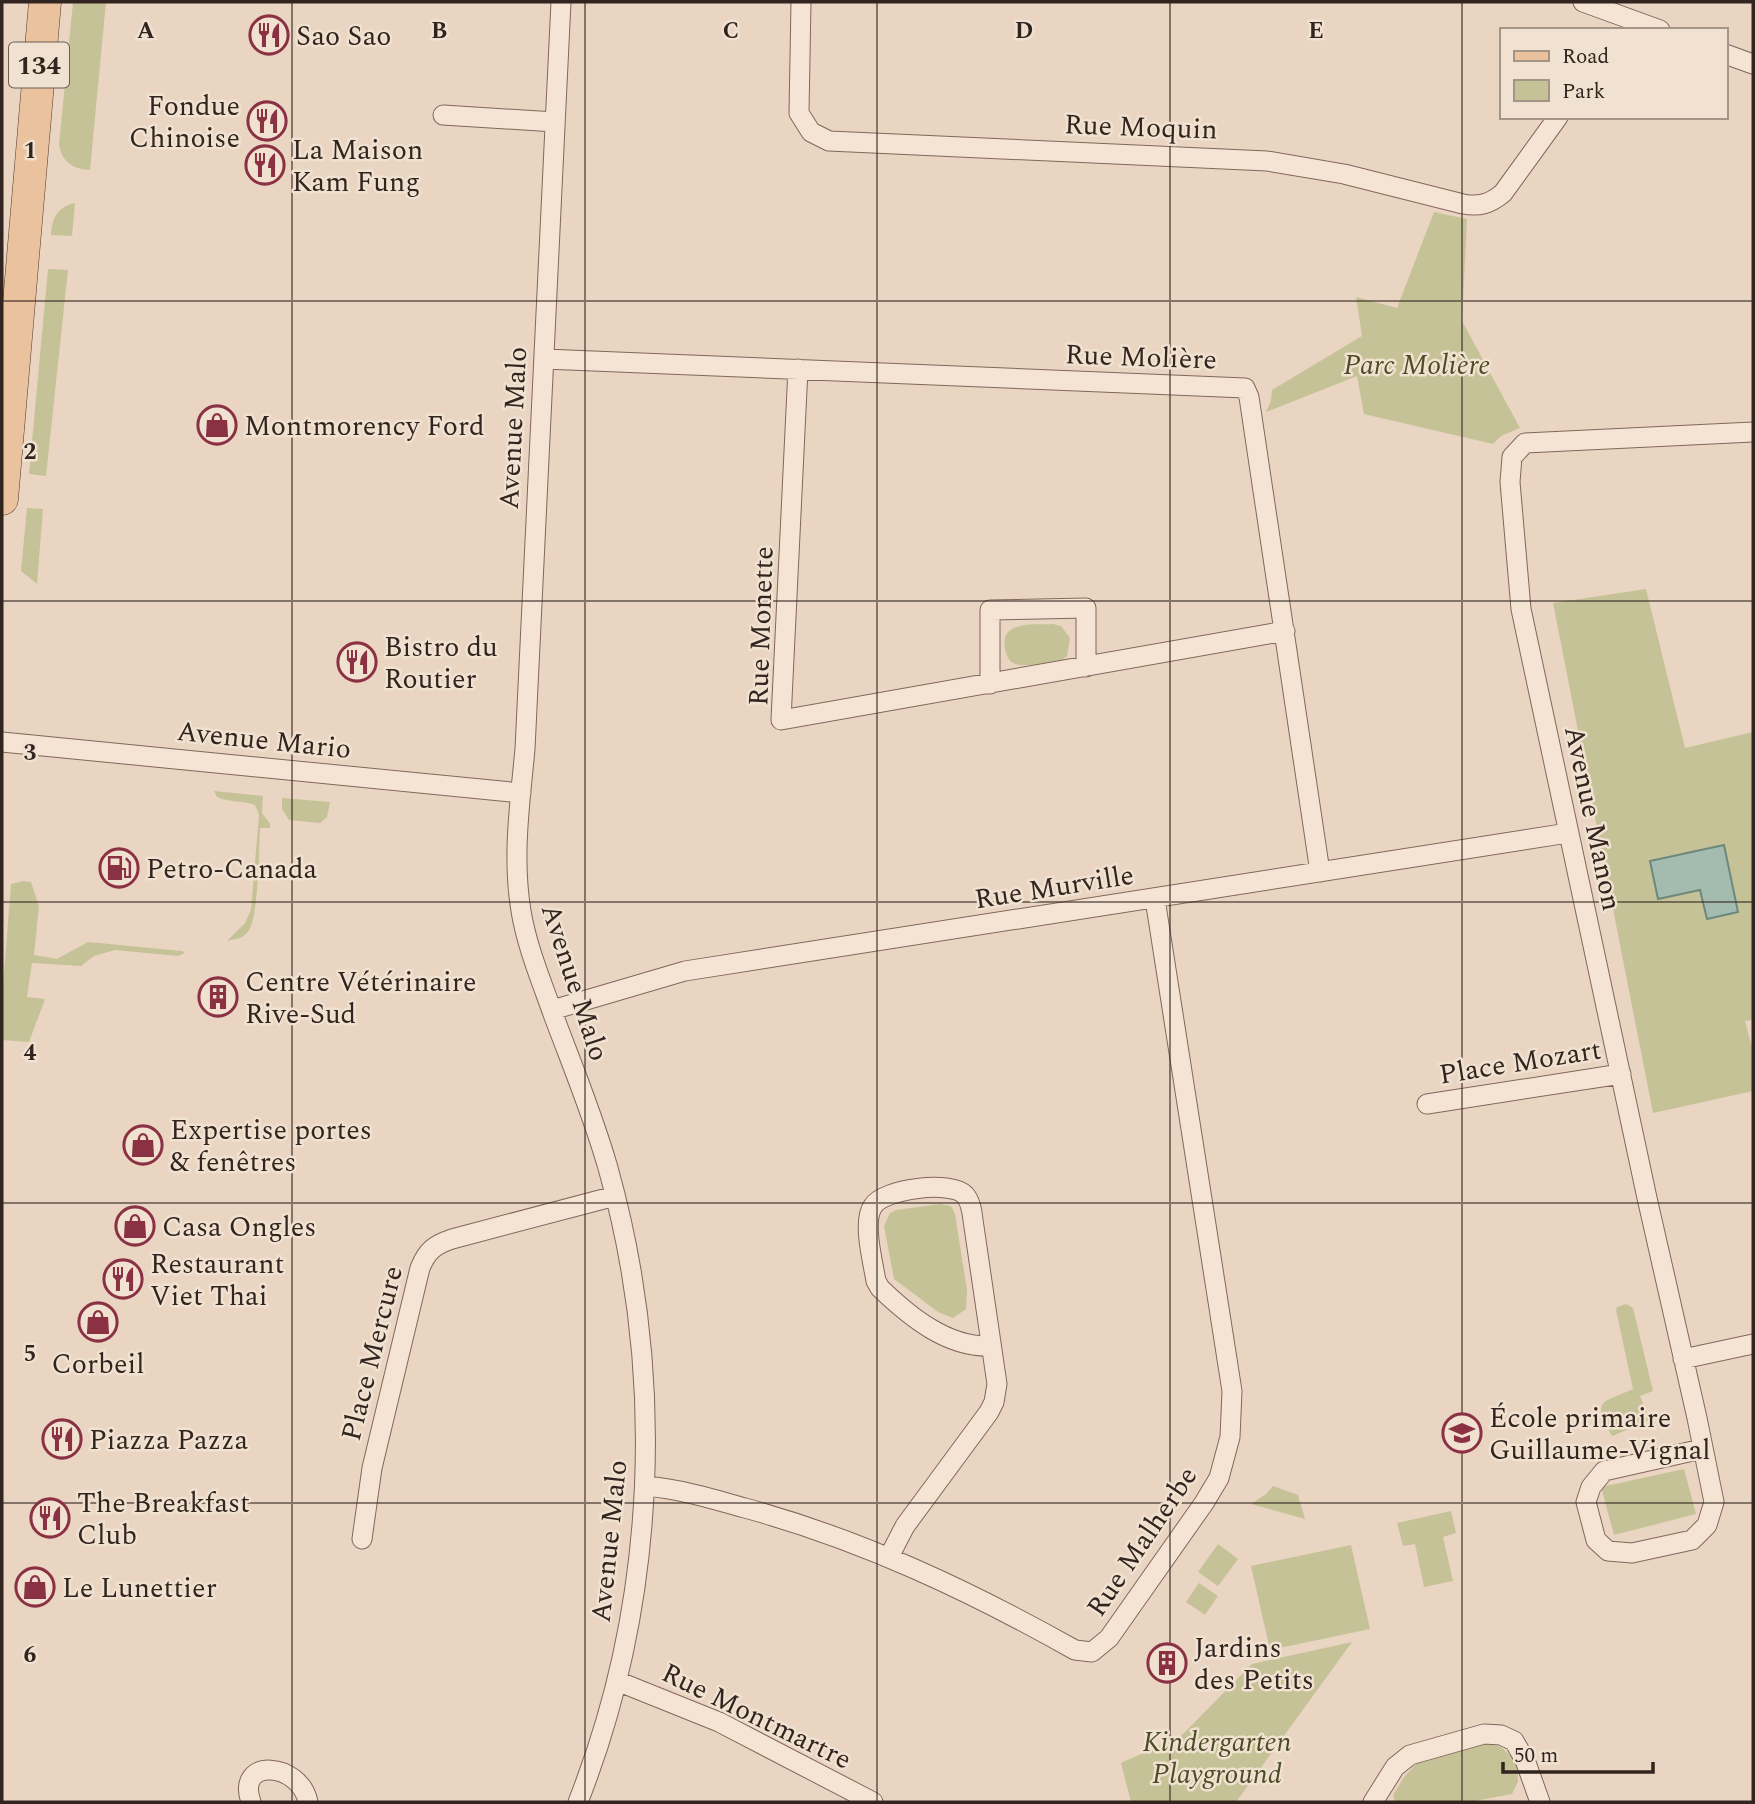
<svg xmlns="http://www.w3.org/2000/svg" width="1755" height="1804" viewBox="0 0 1755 1804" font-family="Spectral,serif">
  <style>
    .green { fill: #c6c297 }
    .water { fill: #a4bcb0; stroke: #6c897c; stroke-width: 2 }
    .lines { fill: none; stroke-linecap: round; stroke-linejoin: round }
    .minor-casing { stroke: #81675b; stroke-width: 21 }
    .primary-casing { stroke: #4f372f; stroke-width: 33 }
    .minor { stroke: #f5e4d4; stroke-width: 19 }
    .primary { stroke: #eac29d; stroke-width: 32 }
    .grid { fill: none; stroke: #32241e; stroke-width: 2; stroke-opacity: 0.55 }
    .labels { text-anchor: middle; stroke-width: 5; stroke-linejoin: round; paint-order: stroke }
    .shield { fill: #f1e1d1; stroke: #6b5d54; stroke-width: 2 }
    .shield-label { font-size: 26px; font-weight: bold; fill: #32241e }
    .poi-label { font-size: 28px; fill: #32241e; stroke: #f1e1d1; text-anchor: start }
    .street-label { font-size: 28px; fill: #32241e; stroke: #f1e1d1 }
    .park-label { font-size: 28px; font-style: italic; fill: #4b4d26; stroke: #f1e1d1 }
    .grid-label { font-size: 23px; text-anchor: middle; font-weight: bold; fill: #32241e; stroke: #f1e1d1; stroke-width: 5; stroke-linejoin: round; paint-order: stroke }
  </style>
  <rect width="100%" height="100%" fill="#e9d5c2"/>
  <path class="green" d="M73,2H106L90,170C73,169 62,162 59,145Z
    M75,203L72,236L51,235C52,218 57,207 75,203Z
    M1434,212L1467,219L1462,321L1520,428L1501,436L1493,444L1364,414L1357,376L1266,412L1271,401L1272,390L1362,336L1356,297L1397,308Z
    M48,269L68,270L46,476L29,474Z
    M27,508L43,509L37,584L21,571Z
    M1646,589L1685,748L1753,732V1020L1745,1021L1753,1051V1091L1653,1113L1553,603Z
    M1053,624L1061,626L1070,638L1067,656L1062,660C1049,661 1025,669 1013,663C1008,660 1006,654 1005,649C999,620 1035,625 1053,624Z
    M214,791L263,796L262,813L270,824V828H260C259,848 259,921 247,933C242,939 234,939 227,941L245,923L251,910L259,815L255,805C243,800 229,803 217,797Z
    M282,798L330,802L327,817L320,823L289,820L282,809Z
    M23,881L31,882L39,906L34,955L57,959L88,942L182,951L185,953L178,956L115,950L94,956L81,966L32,963L27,997L45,999L29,1042L2,1040V999L11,884Z
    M940,1204L951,1206L955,1214L967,1290L966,1309L953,1318L938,1312L894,1279L884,1226L890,1213L896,1210Z
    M1626,1304L1633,1308L1653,1391L1640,1396L1649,1419L1646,1422L1612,1436C1592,1399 1600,1404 1633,1389L1616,1310L1617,1307Z
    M1684,1469L1696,1514L1614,1535L1601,1487Z
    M1273,1486L1298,1495L1305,1519L1251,1504L1266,1494Z
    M1451,1511L1456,1533L1443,1537L1453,1581L1424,1587L1415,1544L1403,1546L1397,1523Z
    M1218,1544L1238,1559L1218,1586L1198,1572Z
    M1351,1545L1370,1629L1270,1650L1251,1566Z
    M1199,1583L1218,1596L1205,1615L1186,1602Z
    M1352,1642L1236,1802H1131L1121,1763L1181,1736L1252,1664Z
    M1483,1742L1501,1747L1517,1762L1518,1782L1512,1794L1469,1802H1395L1393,1795L1404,1777L1418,1762Z"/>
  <path class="water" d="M1724,845L1738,912L1707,919L1700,890L1658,899L1650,861Z"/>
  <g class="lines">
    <g class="minor-casing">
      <path id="minor" d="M561,2L525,749C520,803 512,856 521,911C527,947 541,980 553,1014C572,1065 593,1115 608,1168C666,1375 657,1602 578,1802
        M801,2L799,113L811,132L829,141L1267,161L1344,174L1463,204C1479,207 1490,204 1503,193L1558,117
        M1583,2L1660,30
        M1725,54L1753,64
        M443,115L555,122
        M544,359L1245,388L1249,397L1320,872
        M798,369L781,720L1285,631
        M990,684V610L1086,608V667
        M2,742L521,793
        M552,1010L685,971L1568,833
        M1427,1104L1621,1074
        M1683,1359L1753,1344
        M1702,1449L1604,1471L1591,1487L1586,1502L1596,1540L1608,1551L1632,1553L1692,1540L1707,1525L1714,1502L1697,1418L1647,1198L1521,609L1510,482L1512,457L1525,443L1753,432
        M646,1486C680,1489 713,1499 745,1508C862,1540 970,1591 1075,1650L1092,1652L1109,1638L1204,1503L1219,1478L1230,1437L1232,1391L1155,899
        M362,1539L372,1468L420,1268C427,1251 434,1245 452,1239L615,1196
        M889,1557L905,1526L989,1412L994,1402L997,1384L973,1220C972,1212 971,1202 965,1195C951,1180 883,1189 873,1206C862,1222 873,1262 876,1281L880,1288C910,1317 948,1348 991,1346
        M617,1681L719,1722L873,1802
        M251,1802C235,1757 300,1762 308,1802
        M1373,1802L1395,1767L1410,1755L1484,1734L1501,1735L1514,1741L1525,1760L1540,1802"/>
    </g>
    <g class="primary-casing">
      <path id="primary" d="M2,499L45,2"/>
    </g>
    <use href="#minor" class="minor"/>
    <use href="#primary" class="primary"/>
  </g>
  <path class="grid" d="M292,2V1802M585,2V1802M877,2V1802M1170,2V1802M1462,2V1802M2,301H1753M2,601H1753M2,902H1753M2,1203H1753M2,1503H1753"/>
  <defs>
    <g id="restaurant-ring" transform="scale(2.0125)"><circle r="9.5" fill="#f1e1d1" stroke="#8b3144" stroke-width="1.5"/><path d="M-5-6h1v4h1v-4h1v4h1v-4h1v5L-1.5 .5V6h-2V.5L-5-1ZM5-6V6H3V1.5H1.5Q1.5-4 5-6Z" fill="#8b3144"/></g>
    <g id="shop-ring" transform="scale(2.0125)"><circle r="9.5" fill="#f1e1d1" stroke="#8b3144" stroke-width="1.5"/><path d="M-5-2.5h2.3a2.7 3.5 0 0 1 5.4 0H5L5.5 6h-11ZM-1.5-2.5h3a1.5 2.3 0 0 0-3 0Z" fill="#8b3144"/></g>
    <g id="fuel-ring" transform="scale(2.0125)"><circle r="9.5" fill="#f1e1d1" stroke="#8b3144" stroke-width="1.5"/><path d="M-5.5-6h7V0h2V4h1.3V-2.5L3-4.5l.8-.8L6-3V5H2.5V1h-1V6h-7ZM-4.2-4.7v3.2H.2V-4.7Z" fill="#8b3144"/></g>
    <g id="building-ring" transform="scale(2.0125)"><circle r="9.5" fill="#f1e1d1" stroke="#8b3144" stroke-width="1.5"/><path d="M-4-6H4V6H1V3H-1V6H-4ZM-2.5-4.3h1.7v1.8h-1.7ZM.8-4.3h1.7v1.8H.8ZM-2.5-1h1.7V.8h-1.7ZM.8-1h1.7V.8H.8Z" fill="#8b3144"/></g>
    <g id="school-ring" transform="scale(2.0125)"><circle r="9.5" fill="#f1e1d1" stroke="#8b3144" stroke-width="1.5"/><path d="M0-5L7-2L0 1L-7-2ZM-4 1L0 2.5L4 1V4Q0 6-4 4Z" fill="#8b3144"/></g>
  </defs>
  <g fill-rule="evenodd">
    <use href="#restaurant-ring" x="269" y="35"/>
    <use href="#restaurant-ring" x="267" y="121"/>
    <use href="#restaurant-ring" x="265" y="165"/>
    <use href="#shop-ring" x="217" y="425"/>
    <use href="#restaurant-ring" x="357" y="662"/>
    <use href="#fuel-ring" x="119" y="868"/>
    <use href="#building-ring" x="218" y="997"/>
    <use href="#shop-ring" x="143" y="1145"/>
    <use href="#shop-ring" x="135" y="1226"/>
    <use href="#restaurant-ring" x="123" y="1279"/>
    <use href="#shop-ring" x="98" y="1322"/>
    <use href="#school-ring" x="1462" y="1433"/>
    <use href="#restaurant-ring" x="62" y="1439"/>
    <use href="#restaurant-ring" x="50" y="1518"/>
    <use href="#shop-ring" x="35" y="1587"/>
    <use href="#building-ring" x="1167" y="1663"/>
  </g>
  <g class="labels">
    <rect class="shield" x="9" y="42.5" width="60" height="45" rx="5"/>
    <g class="shield-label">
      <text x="39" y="74">134</text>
    </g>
    <g class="poi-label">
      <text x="296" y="45">Sao Sao</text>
      <text x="240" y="115" text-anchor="end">Fondue<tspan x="240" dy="32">Chinoise</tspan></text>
      <text x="292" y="159">La Maison<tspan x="292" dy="32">Kam Fung</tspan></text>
      <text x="244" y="435">Montmorency Ford</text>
      <text x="384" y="656">Bistro du<tspan x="384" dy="32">Routier</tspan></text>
      <text x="146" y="878">Petro-Canada</text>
      <text x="245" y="991">Centre Vétérinaire<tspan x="245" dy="32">Rive-Sud</tspan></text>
      <text x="170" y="1139">Expertise portes<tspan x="170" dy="32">&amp; fenêtres</tspan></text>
      <text x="162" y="1236">Casa Ongles</text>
      <text x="150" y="1273">Restaurant<tspan x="150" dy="32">Viet Thai</tspan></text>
      <text x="98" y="1373" text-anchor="middle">Corbeil</text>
      <text x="1489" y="1427">École primaire<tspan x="1489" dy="32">Guillaume-Vignal</tspan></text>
      <text x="89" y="1449">Piazza Pazza</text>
      <text x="77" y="1512">The Breakfast<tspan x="77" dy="32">Club</tspan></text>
      <text x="62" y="1597">Le Lunettier</text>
      <text x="1194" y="1657">Jardins<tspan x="1194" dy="32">des Petits</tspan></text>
    </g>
    <g class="street-label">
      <text transform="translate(1141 126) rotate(2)" y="10">Rue Moquin</text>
      <text transform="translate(1141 356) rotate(2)" y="10">Rue Molière</text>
      <text transform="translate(512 428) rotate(-87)" y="10">Avenue Malo</text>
      <text transform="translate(760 626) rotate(-88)" y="10">Rue Monette</text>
      <text transform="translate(264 739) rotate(6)" y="10">Avenue Mario</text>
      <text transform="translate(1594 818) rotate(78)" y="10">Avenue Manon</text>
      <text transform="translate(1054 886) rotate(-9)" y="10">Rue Murville</text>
      <text transform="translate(576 982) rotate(72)" y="10">Avenue Malo</text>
      <text transform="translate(1520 1061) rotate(-9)" y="10">Place Mozart</text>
      <text transform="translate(371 1353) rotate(-76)" y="10">Place Mercure</text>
      <text transform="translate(608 1541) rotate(-84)" y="10">Avenue Malo</text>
      <text transform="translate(1141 1541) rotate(-56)" y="10">Rue Malherbe</text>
      <text transform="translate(757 1715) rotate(26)" y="10">Rue Montmartre</text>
    </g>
    <g class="park-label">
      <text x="1417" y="374">Parc Molière</text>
      <text x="1217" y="1751">Kindergarten<tspan x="1217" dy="32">Playground</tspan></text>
    </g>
  </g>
  <g class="grid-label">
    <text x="146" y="38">A</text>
    <text x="439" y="38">B</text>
    <text x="731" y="38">C</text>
    <text x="1024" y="38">D</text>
    <text x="1316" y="38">E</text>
    <text x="30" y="158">1</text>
    <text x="30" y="459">2</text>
    <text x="30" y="760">3</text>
    <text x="30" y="1060">4</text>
    <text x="30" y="1361">5</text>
    <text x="30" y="1662">6</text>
  </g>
  <rect width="1755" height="1804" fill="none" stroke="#32241e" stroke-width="7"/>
  <rect x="1500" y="28" width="228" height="91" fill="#f1e1d1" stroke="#a59589" stroke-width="2"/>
  <rect x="1514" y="51" width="35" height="10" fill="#eac29d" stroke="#a59589" stroke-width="2"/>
  <text x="1562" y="63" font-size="21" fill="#32241e">Road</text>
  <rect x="1514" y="80" width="35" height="21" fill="#c6c297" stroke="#a59589" stroke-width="2"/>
  <text x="1562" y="98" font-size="21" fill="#32241e">Park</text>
  <path d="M1503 1762v10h150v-10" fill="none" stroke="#32241e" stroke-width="3.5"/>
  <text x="1514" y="1762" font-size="21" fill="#32241e" stroke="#f1e1d1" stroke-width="5" paint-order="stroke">50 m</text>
</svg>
